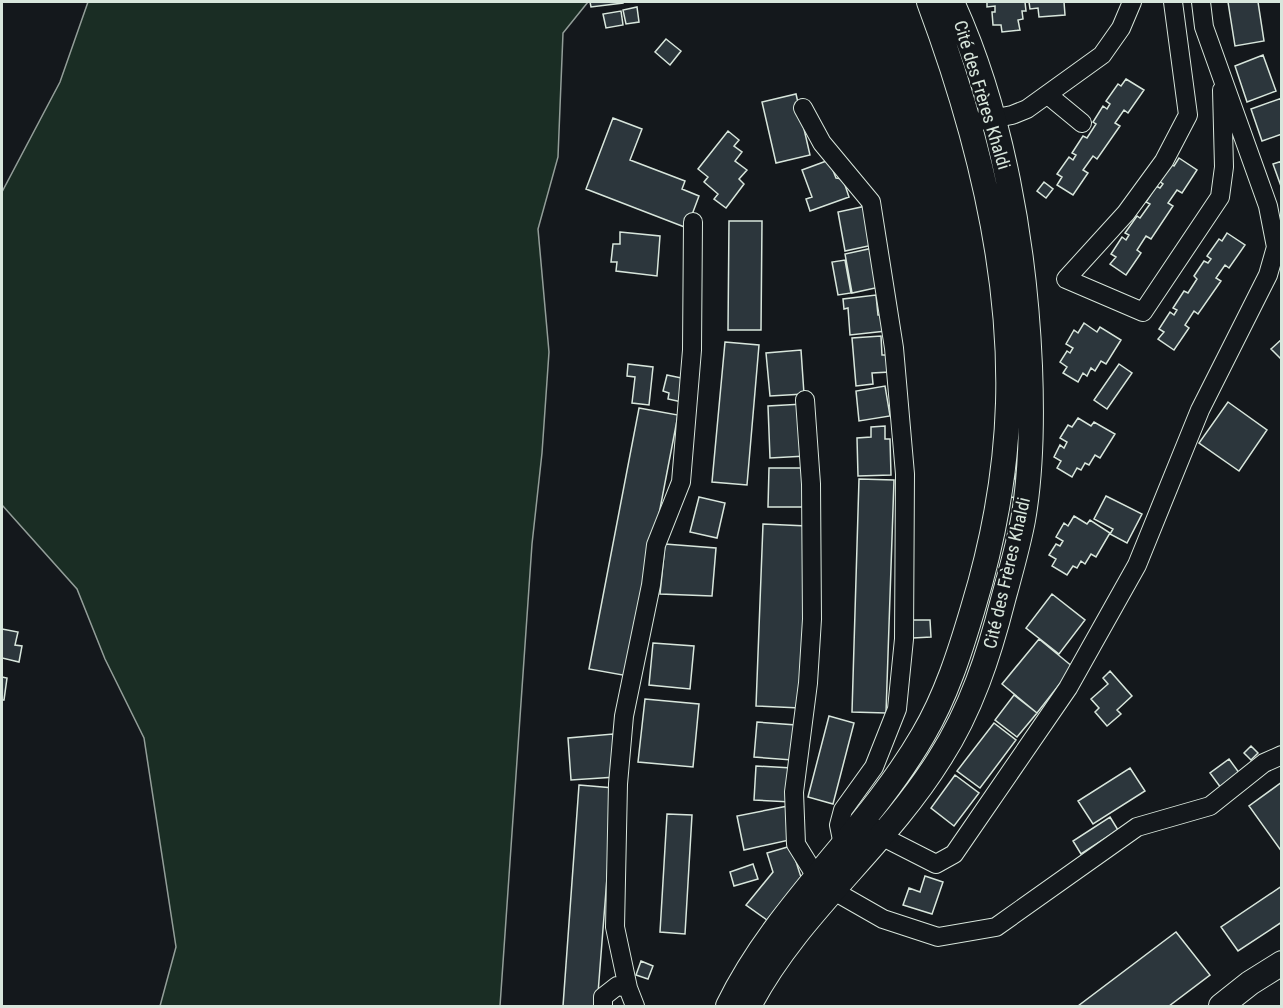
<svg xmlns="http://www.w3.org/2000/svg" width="1283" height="1008" viewBox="0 0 1283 1008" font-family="'Roboto Condensed',sans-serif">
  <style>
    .green { fill: #1a2d24; stroke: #939e99; stroke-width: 1.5 }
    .building { fill: #2c363c; stroke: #d8e6dc; stroke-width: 1.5 }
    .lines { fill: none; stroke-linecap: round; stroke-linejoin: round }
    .minor-casing { stroke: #d8e6dc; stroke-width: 20 }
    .major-casing { stroke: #d8e6dc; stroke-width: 26 }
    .minor { stroke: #14181c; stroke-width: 18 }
    .major { stroke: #14181c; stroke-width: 24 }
    .labels { text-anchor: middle; stroke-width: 4.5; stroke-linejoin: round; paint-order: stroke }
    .street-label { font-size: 18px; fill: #d8e6dc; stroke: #14181c }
  </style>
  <rect width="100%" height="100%" fill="#14181c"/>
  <path class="green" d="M88,2H588L563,33L558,157L538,229L549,352L542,453L532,544L500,1006H160L176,947L144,738L105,659L77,589L2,505V192L60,82Z"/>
  <path class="building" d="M590,2H623V3L591,7Z
    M987,2H1025L1026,11H1022L1023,19L1018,20L1020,30L1002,32L1001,25H993L992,12H995V6L987,7Z
    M1029,2H1064L1065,15L1039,17L1038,8L1030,9Z
    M1228,2H1258L1264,41L1235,46Z
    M637,7L639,22L626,24L623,10Z
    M621,11L623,25L606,28L603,14Z
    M666,39L681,51L670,65L655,52Z
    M1263,55L1276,91L1247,102L1235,66Z
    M1126,79L1144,90L1128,113L1124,110L1115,123L1120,126L1097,159L1093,156L1083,170L1088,173L1073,195L1057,185L1062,177L1057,174L1069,157L1073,160L1076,155L1072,153L1083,136L1087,138L1096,124L1093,122L1103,106L1107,109L1110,104L1106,101L1118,84L1121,86Z
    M796,94L810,155L776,163L762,102Z
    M1282,98V134L1262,141L1251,109Z
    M613,118L642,129L630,160L685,181L682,189L699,196L687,228L586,189Z
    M728,131L739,140L734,146L742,152L735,161L747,170L739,179L744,184L726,208L714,199L718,194L704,182L708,177L698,169Z
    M1179,158L1197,170L1182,193L1177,190L1168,203L1173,206L1151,239L1146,236L1137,250L1141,253L1126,275L1110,264L1116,257L1111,254L1122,237L1126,240L1129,235L1125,233L1137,216L1140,218L1150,204L1146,202L1156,186L1160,188L1163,184L1159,181L1171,164L1174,166Z
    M829,160L836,178L843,179L849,197L810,211L806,199L812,197L802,170Z
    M1282,161V189L1273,164Z
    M1044,182L1053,189L1046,198L1037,191Z
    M866,206L873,245L845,251L838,212Z
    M729,221H762L761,330H728Z
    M620,232L660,236L657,276L616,271L617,262H611L613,244H620Z
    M1227,233L1245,245L1229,268L1225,265L1216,278L1221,281L1198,314L1194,311L1185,325L1189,328L1174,350L1158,339L1164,332L1159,329L1170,312L1174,315L1177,310L1173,308L1184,291L1188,293L1197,279L1194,276L1204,261L1208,263L1211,259L1207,256L1219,239L1222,241Z
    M873,248L880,287L852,293L845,254Z
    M845,260L851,293L838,295L832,262Z
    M876,295L878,315H885L886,331L850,335L848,308L844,309L843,299Z
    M1084,323L1097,332L1100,327L1121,340L1106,364L1101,361L1095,371L1091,368L1087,376L1083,373L1078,382L1063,373L1067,367L1060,362L1067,351L1070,353L1073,348L1066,344L1074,330L1078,333Z
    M881,336L882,355H889L890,372L872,373L873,384L856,386L852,338Z
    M1282,339V360L1271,349Z
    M725,342L759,345L747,485L712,482Z
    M801,350L804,394L770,396L766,353Z
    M628,364L653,367L649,405L632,403L635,377L627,376Z
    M1119,364L1132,373L1107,409L1094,400Z
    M667,375L696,381L691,404L668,399L669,393L663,391Z
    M885,386L890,416L859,421L856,391Z
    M1228,402L1267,430L1239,471L1199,443Z
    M803,404L806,456L770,458L768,406Z
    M639,408L678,415L628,676L589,669Z
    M1078,418L1091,426L1094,422L1115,434L1100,458L1095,455L1089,465L1085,463L1081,470L1077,468L1072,477L1057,468L1061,461L1054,457L1060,445L1064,448L1067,442L1060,438L1068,425L1072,427Z
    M885,426V439H890L891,475L858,476L857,438L871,437V427Z
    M1007,467L1022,468L1020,498L1009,497L1007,478L1015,479V474L1007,473Z
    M769,468H806L805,507H768Z
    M859,479L894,480L886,713L852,712Z
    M1106,496L1142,514L1127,543L1110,534L1113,529L1094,519Z
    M699,497L725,503L717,538L690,532Z
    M1074,516L1087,524L1090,520L1110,533L1096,557L1091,554L1085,564L1081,561L1077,568L1073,566L1067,575L1052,566L1056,559L1049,555L1056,544L1060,546L1063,541L1056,537L1064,523L1068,526Z
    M763,524L807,526L800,708L756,706Z
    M665,544L716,548L712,596L660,594Z
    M1052,594L1085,620L1059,654L1026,628Z
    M912,620H930L931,637L913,638Z
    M2,629L18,632L15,645L22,646L19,662L2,658Z
    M1039,639L1073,667L1037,713L1002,684Z
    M653,643L694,646L690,689L649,685Z
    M1110,671L1132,696L1117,710L1121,714L1107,726L1095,712L1099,708L1091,699L1108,684L1103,678Z
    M2,677L7,678L4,700H2Z
    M1014,695L1037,713L1017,737L995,720Z
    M645,699L699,704L693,767L638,762Z
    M829,716L854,723L833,804L808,797Z
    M757,722L796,725L792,760L754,757Z
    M994,723L1016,740L980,788L957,771Z
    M613,734L616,777L571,780L568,738Z
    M1251,746L1258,753L1251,760L1244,753Z
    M1229,759L1240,774L1221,788L1210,773Z
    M756,766L792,768L791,802L754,800Z
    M1130,768L1145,791L1093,824L1078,801Z
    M955,775L979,793L954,826L931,808Z
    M1282,782V852L1249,806Z
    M579,785L614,788L597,1006H563Z
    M788,806L794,839L744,850L737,816Z
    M667,814L692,815L685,934L660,932Z
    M1110,817L1118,830L1081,854L1073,841Z
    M791,846L801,877L767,920L746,905L773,872L767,853Z
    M753,864L758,879L734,886L730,872Z
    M925,876L943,882L932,914L903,905L909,888L920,892Z
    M1282,886V922L1238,951L1221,927Z
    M1176,932L1210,975L1169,1006H1078Z
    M641,961L653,966L648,979L636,975Z"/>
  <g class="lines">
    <g class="minor-casing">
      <path id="minor" d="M1173,2L1188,115L1164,161L1126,213L1066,279L1143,312L1220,197L1224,167L1222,90
        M1048,95L1082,123
        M803,108L822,143L871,202L894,348L905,474L904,639L897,709L874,767L843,810L839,825L843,845L849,852
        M981,121L1012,115L1027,109L1102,55L1121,28L1132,2
        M805,400L811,484L812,619L808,683L794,792L796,844L817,878L834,891L883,919L938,937L996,927L1137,827L1210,806L1264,763L1282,755
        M875,828L881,836L936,864L954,854L1068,688L1137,565L1200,410L1268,275L1276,247L1268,206L1204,27L1201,2
        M628,988L615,927L618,784L624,716L651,585L656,545L681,482L692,350L693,222
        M603,1006V997L617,986L628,988L635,1006"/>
    </g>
    <g class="major-casing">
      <path id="major" d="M728,1006C777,905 867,832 923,735C946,696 960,652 973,608C993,542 1006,472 1008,403C1012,267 976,128 929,2
        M749,1006C797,913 885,847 940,758C971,710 989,655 1003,600C1010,574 1018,547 1023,520C1032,469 1032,417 1030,366C1025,246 1002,111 952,2
        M1221,1006L1250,983L1282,963"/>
    </g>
    <use href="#minor" class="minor"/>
    <use href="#major" class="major"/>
  </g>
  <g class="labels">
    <g class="street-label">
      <text transform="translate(982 95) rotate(73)" y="6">Cité des Frères Khaldi</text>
      <text transform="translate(1007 573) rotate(-77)" y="6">Cité des Frères Khaldi</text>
    </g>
  </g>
  <rect width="1283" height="1008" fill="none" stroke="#d8e6dc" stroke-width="6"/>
</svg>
